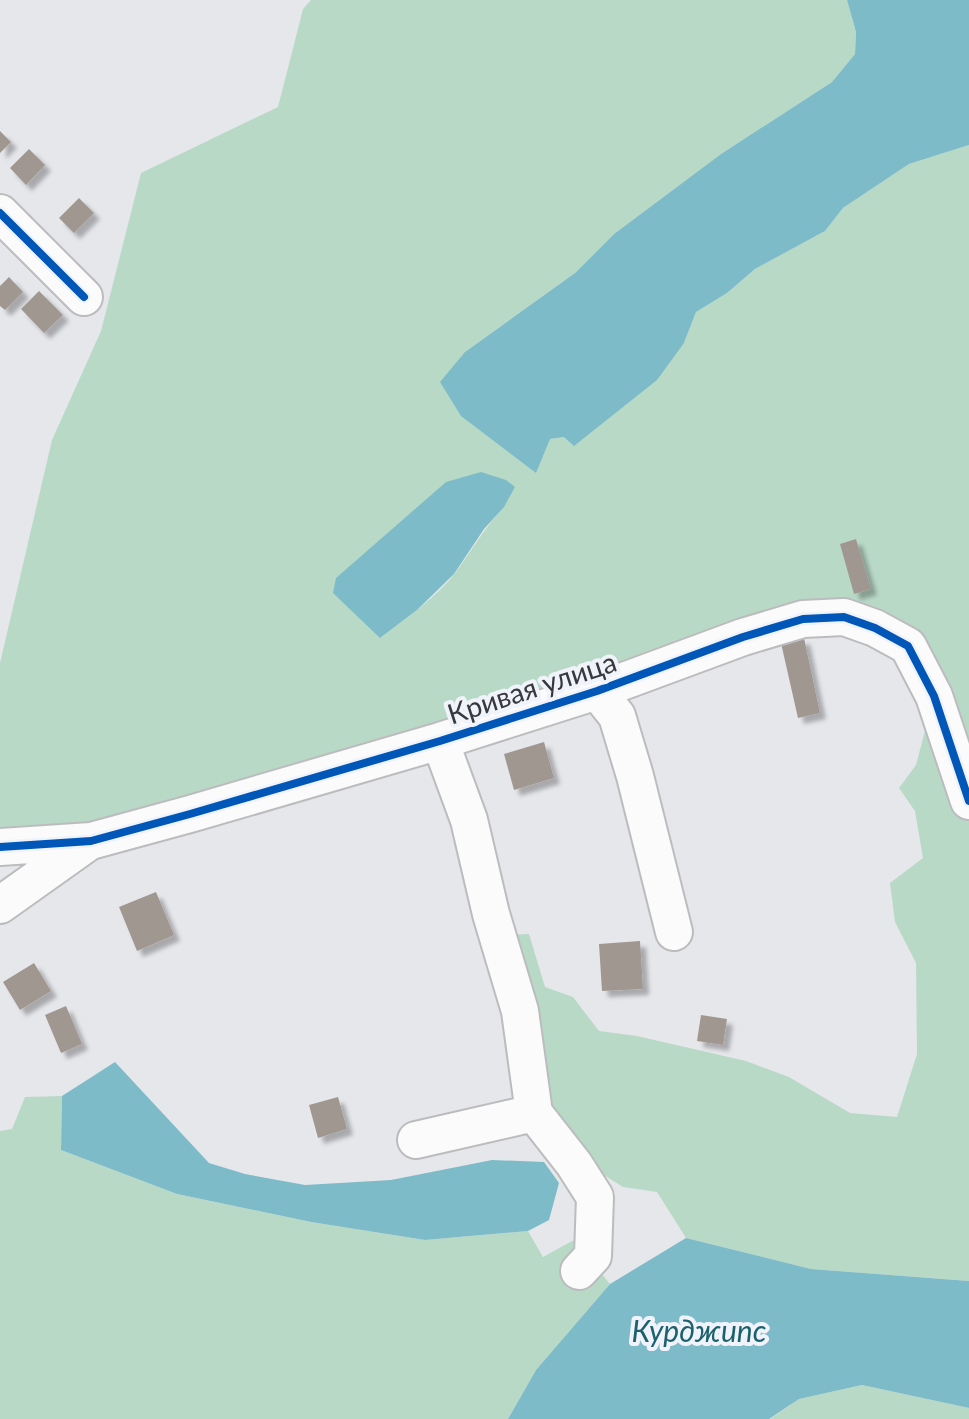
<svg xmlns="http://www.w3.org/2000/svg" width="969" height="1419" viewBox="0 0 969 1419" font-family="Lato,sans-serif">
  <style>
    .green { fill: #b9d9c7; fill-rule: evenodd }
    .water { fill: #7ebbc9 }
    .building { fill: #a09791; filter: url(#shadow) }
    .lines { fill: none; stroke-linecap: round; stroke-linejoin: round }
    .minor-casing { stroke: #bcbcbf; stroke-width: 40 }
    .minor { stroke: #fbfbfc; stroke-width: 36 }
    .cycleway-casing { stroke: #f1f3fb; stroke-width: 13 }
    .cycleway { stroke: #0057b8; stroke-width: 8 }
    .labels { text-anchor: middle; stroke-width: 8; stroke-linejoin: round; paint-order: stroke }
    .street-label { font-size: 28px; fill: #38393c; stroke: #f1f3fb }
    .water-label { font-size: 30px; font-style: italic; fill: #1b616e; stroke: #f1f3fb }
  </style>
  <defs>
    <filter id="shadow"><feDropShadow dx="6" dy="6" stdDeviation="2" flood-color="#0004"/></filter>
  </defs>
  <rect width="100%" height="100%" fill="#e6e7eb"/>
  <path class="green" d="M311,0H847L856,32L855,54L832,82L721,154L614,234L575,273L465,352L550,439L564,437L684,343L696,312L727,293L755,269L825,231L843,208L909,164L969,145V1281L811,1269L686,1238L657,1192L623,1187L591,1167L560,1121L540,1084L506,935L529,934L545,987L573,997L599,1031L637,1036L746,1061L789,1077L850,1113L897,1117L917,1054L916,963L895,922L890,883L923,858L915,811L899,788L916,765L926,727L915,640L885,619L604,676L91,827L0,834V663L52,440L101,331L141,173L278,107L303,9ZM504,507C485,527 472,550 456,572C436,598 406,618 380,638Z
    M62,1096L61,1150L177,1194L311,1222L425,1240L528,1231L543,1257L574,1240L610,1284L536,1370L508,1419H0V1131L12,1129L25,1097Z
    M862,1385L969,1408V1419H770L799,1399Z"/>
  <path class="water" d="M847,0H969V145L909,164L843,208L825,231L755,269L727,293L696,312L684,343L657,380L574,446L564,437L550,439L536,473L461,416L440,382L465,352L575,273L614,234L721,154L832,82L855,54L856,32Z
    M481,472L506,480L515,487L504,507L484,529L454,574L417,610L380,638L333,593L336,578L446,482Z
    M115,1062L209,1163L245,1174L305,1185L391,1180L492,1160L544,1162L559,1183L549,1220L528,1231L425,1240L311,1222L177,1194L61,1150L62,1096Z
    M686,1238L811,1269L969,1281V1408L862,1385L799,1399L769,1419H508L536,1370L610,1284Z"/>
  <path class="building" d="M0,131L11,142L0,153Z
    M29,149L45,165L26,185L10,168Z
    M79,198L94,213L74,233L59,218Z
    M9,277L23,292L5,310L0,306V286Z
    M39,291L63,315L44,333L21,309Z
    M856,539L871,589L854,594L840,544Z
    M804,638L820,713L798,718L781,643Z
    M544,742L554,778L514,790L504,754Z
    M156,892L174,935L137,951L119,907Z
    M640,941L643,989L602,991L599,944Z
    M34,963L51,991L20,1010L3,982Z
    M66,1006L82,1044L61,1053L45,1015Z
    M701,1015L727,1019L723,1045L697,1041Z
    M338,1097L347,1129L318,1138L309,1105Z"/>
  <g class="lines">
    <g class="minor-casing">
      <path id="minor" d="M0,213L84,297
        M597,691L617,716L635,776L674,932
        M440,741L469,820L491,914L520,1011L534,1113L574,1164L595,1197L593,1256L579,1271
        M0,847L91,841L190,814L440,741L597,691L743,637L803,619L844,617L875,628L908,646L934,696L969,801
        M0,905L90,841
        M416,1140L534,1113"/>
    </g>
    <use href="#minor" class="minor"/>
    <g class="cycleway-casing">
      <path id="cycleway" d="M0,213L84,297
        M0,847L91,841L190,814L440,741L597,691L743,637L803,619L844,617L875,628L908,646L934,696L969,801"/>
    </g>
    <use href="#cycleway" class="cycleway"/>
  </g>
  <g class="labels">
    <g class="street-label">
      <text transform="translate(532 688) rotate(-18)" y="10">Кривая улица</text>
    </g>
    <g class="water-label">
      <text x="699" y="1342">Курджипс</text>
    </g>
  </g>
</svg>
